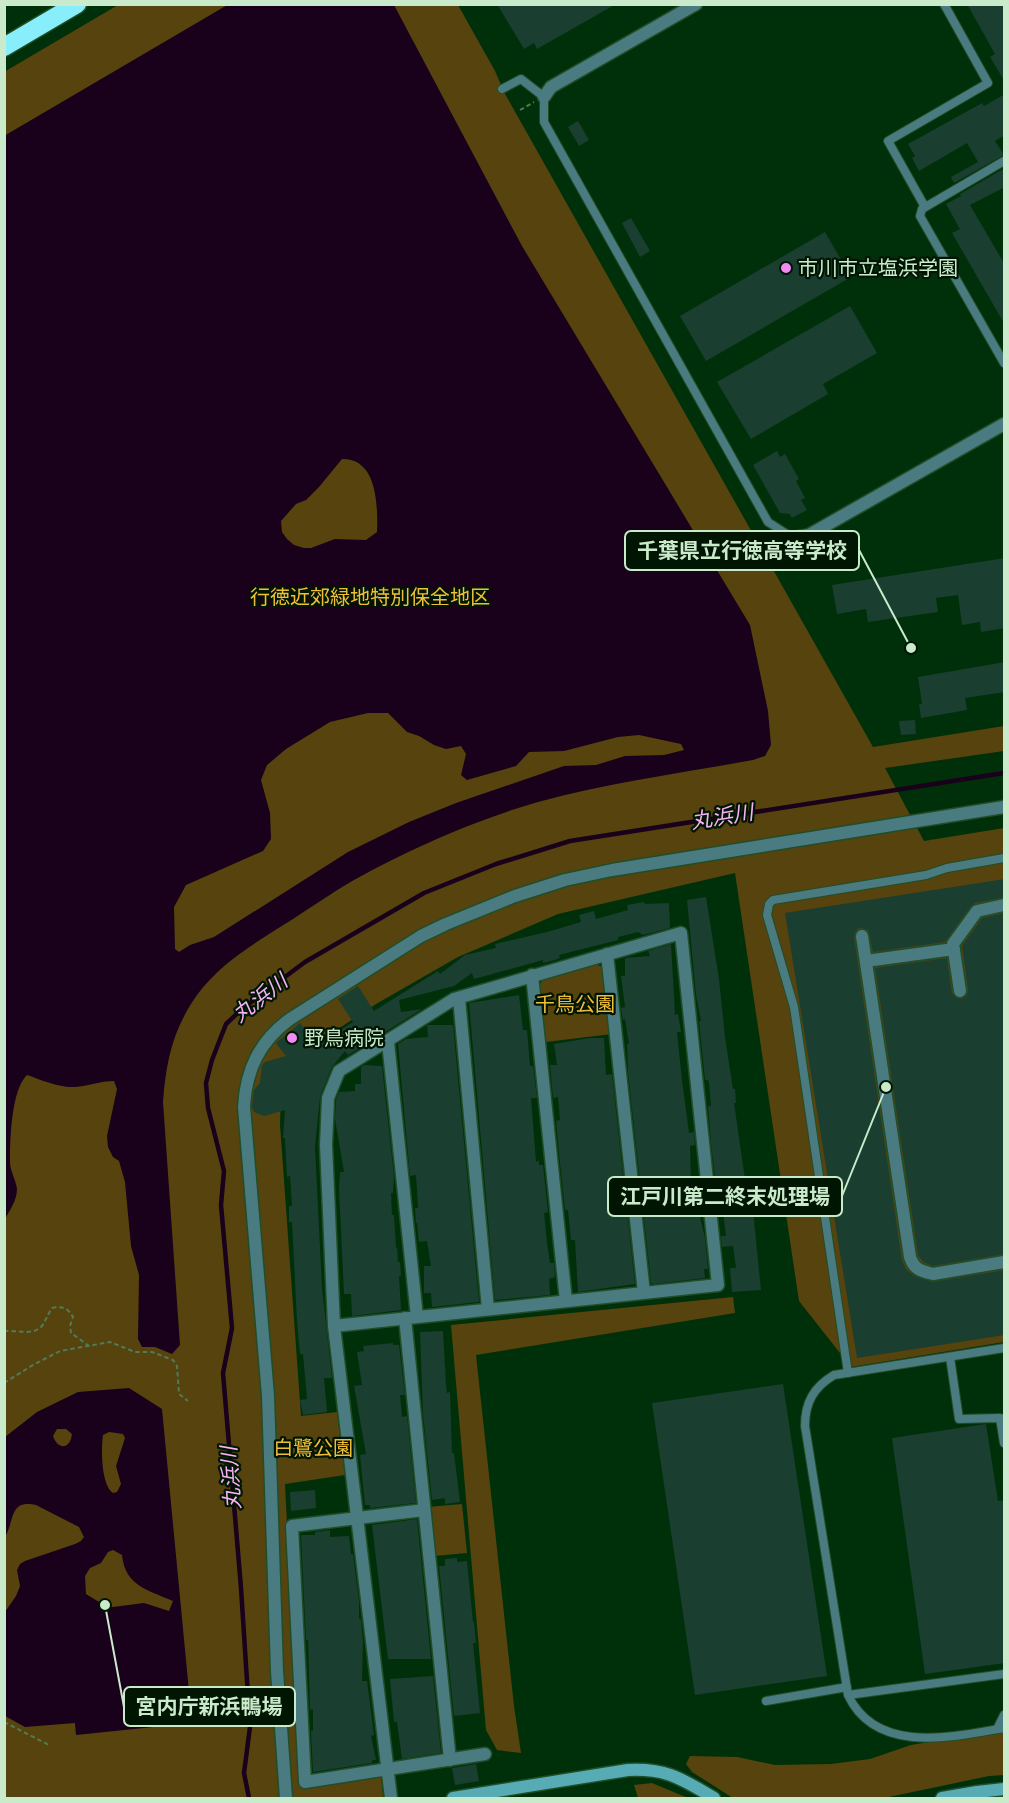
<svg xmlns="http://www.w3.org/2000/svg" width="1009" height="1803" viewBox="0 0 1009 1803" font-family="'Roboto Condensed','Noto Sans JP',sans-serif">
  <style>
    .green { fill: #57430e }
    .water { fill: #19001b; fill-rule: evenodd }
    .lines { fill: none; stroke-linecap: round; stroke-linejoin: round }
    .stream { stroke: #19001b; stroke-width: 4.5 }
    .building { fill: #1a3e30 }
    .lane-casing { stroke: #204e28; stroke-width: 10 }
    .street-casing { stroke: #204e28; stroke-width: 15 }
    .secondary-casing { stroke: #204e28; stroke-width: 15 }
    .highway-casing { stroke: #204e28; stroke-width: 21 }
    .path { stroke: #517b57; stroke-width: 2; stroke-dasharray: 4.5 3; stroke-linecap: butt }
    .lane { stroke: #497b81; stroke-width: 8 }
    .street { stroke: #497b81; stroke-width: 12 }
    .secondary { stroke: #57abb5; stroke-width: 12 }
    .highway { stroke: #88eefb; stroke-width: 18 }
    .poi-dot { fill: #f28af3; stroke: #001502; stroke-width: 2 }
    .labels { text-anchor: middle; stroke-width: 4.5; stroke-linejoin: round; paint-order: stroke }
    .poi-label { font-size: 20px; fill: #caeacc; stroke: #001502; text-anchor: start }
    .park-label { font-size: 20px; fill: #f1be3a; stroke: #001502 }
    .water-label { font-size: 21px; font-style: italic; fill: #f8b2f8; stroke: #001502 }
    .leader { fill: none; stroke: #caeacc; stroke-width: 2 }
    .callout-dot { fill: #caeacc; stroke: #001502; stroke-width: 2 }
    .callout { fill: #001502; stroke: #caeacc; stroke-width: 2 }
    .callout-label { font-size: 21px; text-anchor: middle; font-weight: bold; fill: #caeacc }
  </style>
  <rect width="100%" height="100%" fill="#003009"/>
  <path class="green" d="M118,5H458L495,71L505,94L873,747L1004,726V751L885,768L924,841L1004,828V1342L851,1367L799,1301L735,873L558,914L458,957L376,1004L309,1048L281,1086L280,1125L301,1416L337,1412L345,1475L285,1484L300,1785L381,1775L383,1798H5L4,72Z
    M594,963L604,968L612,1034L546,1042L540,984L544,977Z
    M733,1297L735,1313L476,1355L514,1706L521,1753L497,1750L486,1730L451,1325Z
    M462,1504L467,1553L434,1556L428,1507Z
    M1004,1730V1775L989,1776L884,1798H733L692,1772L686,1764L690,1756L737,1757L775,1765L831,1764L870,1759L911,1745Z
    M652,1783L688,1798H638L634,1785Z"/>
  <path class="water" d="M229,4L394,5L522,246L750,625L768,711L771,745L765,756L753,760C681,773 608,783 538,802C478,819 409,849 354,880C333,892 313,906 293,919C258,941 221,962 197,995C173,1029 166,1061 163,1102L180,1345L172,1354L155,1347H142L138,1339L139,1275L131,1246L125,1182L119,1161L113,1157L108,1147L107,1136L117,1089L114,1081C100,1081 88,1086 75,1087C59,1088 42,1080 27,1075C11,1090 10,1141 10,1162C10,1171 16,1180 17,1189C17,1200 10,1210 5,1219L4,136ZM342,459C377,458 378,505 377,532L366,540L335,539L311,548H304L294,545L287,539L282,532L281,521L296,504L306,500L319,487ZM368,713H388L407,732L419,736L434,745L446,749L461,746L466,754L461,775L467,780L516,766L529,752L564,751L618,737L639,735L681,744L684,750L664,755L625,756L596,765L564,766L456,803L409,822L348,852L214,937L190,945L179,952L175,949L174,907L186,885L263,851L271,839L270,813L261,780L267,765L286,749L330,722Z
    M129,1388L162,1409L192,1723L76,1735L75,1723L25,1727L5,1716V1612L16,1596L20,1586L17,1570L20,1564L25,1561L75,1544L81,1541L84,1537L79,1527L36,1505C9,1499 15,1520 5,1537V1437L37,1412L78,1392ZM57,1429H66L72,1434C70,1450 58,1450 53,1436ZM109,1432L123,1434L125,1438L116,1466L121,1484L117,1492L113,1493C101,1485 101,1449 103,1435ZM113,1550L122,1555C125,1586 148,1590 173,1601L169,1611L144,1603L113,1607L104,1605L86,1594L85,1576L90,1568L101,1563L108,1552Z"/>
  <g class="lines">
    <path class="stream" d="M249,1798L244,1773L250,1727L241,1588L223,1373L232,1328L221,1205L224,1171L208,1108L206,1083L212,1060L226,1024L242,1009L305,962L424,893L496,864L570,841L1004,773"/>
  </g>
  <path class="building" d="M497,4H616L537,49L534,43L524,49Z
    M967,4H1005V82L990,57L995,54Z
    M1005,94V135L995,141L1004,155L954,183L951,177L978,162L967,143L919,171L912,158L915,156L908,144L982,103L984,106Z
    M578,121L589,140L579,146L568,127Z
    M1005,168V187L970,205L1005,265V325L952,233L960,229L946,204L961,196L960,194Z
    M631,218L650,251L640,257L622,223Z
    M825,232L851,277L706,361L680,316Z
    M850,306L877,353L823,384L828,394L751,439L717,382Z
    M777,451L780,457L785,454L799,479L796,481L805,498L801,500L807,510L792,518L790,514L780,513L753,465Z
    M1005,558V628L981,632L980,622L962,625L958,595L936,598L938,612L868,622L866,609L837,614L832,585Z
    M1005,662V692L965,698L967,710L921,718L919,704H922L918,677Z
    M915,720L916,734L901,735L899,721Z
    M1005,879V897L975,903L971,906L945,942L873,952L868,930L861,928L857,929L854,937L902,1260L906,1269L913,1275L932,1282L1005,1270V1335L857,1358L785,913Z
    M706,897L719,979L725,1037L733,1089H735L736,1103H734L748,1200L750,1211L753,1210L761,1290L732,1292L730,1268H736L733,1246L722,1247L721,1236H726L720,1185H717L715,1176L711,1144L708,1106H711L709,1083L708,1080H705L699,1021H701L696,995L687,900Z
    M644,902L645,904L669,903L670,928L643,935L638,932L618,937V940L559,955L560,958L555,960L543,963V960L474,979L472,973L454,986L399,1000L401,1012L422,1009L348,1055L345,1051L332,1067L320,1097L315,1147L322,1288L332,1378H324L327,1412L303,1415L300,1400L307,1399L303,1354H300L297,1321L292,1222H289V1206H292L290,1176L287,1177L285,1138H283L285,1110L264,1116L254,1112L252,1107L254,1090L260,1083L262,1065L265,1062L286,1056L276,1043L300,1023L317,1045L353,1022L338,999L358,986L374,1011L438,971L440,974L465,955L496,948L495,944L547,932L581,922L579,915L594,911L596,919L628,910L627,905Z
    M1005,913V1254L933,1266L923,1262L918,1255L875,968L947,958L952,993L956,998L962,999L967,995L968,990L962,946L982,918Z
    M671,944L675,1015L678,1014L681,1032H677L682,1080L689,1133L694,1132L695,1145L690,1146L691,1179L705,1238L708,1269H704L705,1278L654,1284L651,1283L628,1072L627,1044H629L625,1019L623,1020L621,1008L625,1007L621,976H625V958L650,956L648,951Z
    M519,995L523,1030H527L530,1066H533L537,1098H531L536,1162L539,1161V1165H543L548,1212L544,1213L547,1243L550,1263H554L555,1277L549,1279L550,1295L495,1300L469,1003Z
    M427,1025H453L479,1302L432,1307L431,1293H424V1266H431L427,1241L419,1242L417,1223H416L415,1208H418L416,1175L410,1176L398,1044L406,1039L428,1037Z
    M590,1038H604L606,1075L612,1074L635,1284L578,1292L575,1240H571L568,1210H565L560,1163L556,1121L560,1120L558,1097L553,1098L550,1065H557L554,1044Z
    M364,1065L382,1066L394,1177L393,1193H391L392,1215H394L396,1248L397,1247L398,1262H400L401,1276H399L401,1310L352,1316L351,1294H344L339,1189L340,1172H344L335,1119L336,1100L339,1092L355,1091V1084H361V1067Z
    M443,1331L446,1385L447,1393L450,1392L452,1453H454L460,1502L445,1504V1498L432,1500L423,1414L420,1332Z
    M393,1343V1345H399L405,1395H400L402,1417L407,1416L416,1503L370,1508V1505H365L360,1455L366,1454L354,1386L362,1385L357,1352L364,1351L363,1346Z
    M783,1384L827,1676L695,1695L652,1403Z
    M986,1424L998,1501L1005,1500V1663L925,1674L892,1438Z
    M315,1490L316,1508L291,1511L290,1492Z
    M417,1519L431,1659H388L372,1525Z
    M330,1530V1537L349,1536L351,1554H353L359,1601V1619H361L363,1642L362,1681H367L374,1735L371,1736L376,1760H372V1763L313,1772L311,1731H313V1709L310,1710L308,1640H306L301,1535H315V1532Z
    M457,1558V1562L467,1561L473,1622H474L476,1643H473L480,1713L454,1716L439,1566H445V1559Z
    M433,1676L441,1753L402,1759L397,1722H394L390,1679Z
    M476,1764L479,1781L455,1785L452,1768Z"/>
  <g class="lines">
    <g class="lane-casing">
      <path id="lane" d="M502,89L521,79L544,97V122L768,522L793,538
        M1004,161L922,209L920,216L1004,363
        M925,207L888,141L988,83L944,4
        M1004,1348L834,1375C814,1387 805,1402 805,1426L848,1695C876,1755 953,1737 1004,1728
        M950,1357L959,1419L1000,1418L1004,1443
        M848,1373L794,1007L767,915L769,904L773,900L926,875L947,868L1004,858
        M848,1695L1004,1674
        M766,1701L847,1687
        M997,1729L1004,1715"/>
    </g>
    <g class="street-casing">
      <path id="street" d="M544,97L551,87L696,4
        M793,538L809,535L1004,424
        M862,936L910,1257C914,1269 920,1271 933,1274L1004,1262
        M607,954L644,1293
        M866,961L954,949
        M532,975L566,1301
        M960,991L953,944L977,911L1004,905
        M459,998L488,1309
        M388,1042L417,1317
        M405,1318L450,1760
        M334,1326L718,1285L681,933L454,999L339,1071L328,1098L326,1145L334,1326L391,1798
        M424,1510L292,1526L305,1782L485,1754
        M286,1798L277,1671L268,1396L244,1107C246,1069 260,1041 290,1019L421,936L446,924L515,896L565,880L612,870L1004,807"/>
    </g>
    <g class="secondary-casing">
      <path id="secondary" d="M453,1798L628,1770C667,1768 682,1779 714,1798
        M942,1798L977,1792L1004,1789"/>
    </g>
    <g class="highway-casing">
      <path id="highway" d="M4,47L77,4"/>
    </g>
    <path class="path" d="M520,110L534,102
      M4,1331C17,1330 33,1336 42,1326C46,1320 48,1314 52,1308C62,1306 67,1307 73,1317L70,1326L71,1333L89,1346
      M4,1383L33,1365L60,1351L110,1342L135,1352H152L173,1360L177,1366L179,1394L188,1401
      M4,1722L49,1745"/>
    <use href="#lane" class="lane"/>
    <use href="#street" class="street"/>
    <use href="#secondary" class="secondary"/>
    <use href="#highway" class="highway"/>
  </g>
  <g class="poi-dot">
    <circle cx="786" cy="268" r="6"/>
    <circle cx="292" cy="1038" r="6"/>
  </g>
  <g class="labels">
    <g class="poi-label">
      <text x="798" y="275">市川市立塩浜学園</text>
      <text x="304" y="1045">野鳥病院</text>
    </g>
    <g class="park-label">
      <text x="370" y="604">行徳近郊緑地特別保全地区</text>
      <text x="575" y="1011">千鳥公園</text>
      <text x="313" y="1455">白鷺公園</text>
    </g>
    <g class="water-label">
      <text transform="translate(722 817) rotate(-9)" y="7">丸浜川</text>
      <text transform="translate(260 998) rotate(-38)" y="7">丸浜川</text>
      <text transform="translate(231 1478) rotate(-94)" y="7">丸浜川</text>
    </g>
  </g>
  <path class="leader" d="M911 648L859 550M886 1087L842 1196M105 1605L124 1707"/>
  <g class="callout-dot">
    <circle cx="911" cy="648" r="6"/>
    <circle cx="886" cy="1087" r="6"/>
    <circle cx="105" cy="1605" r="6"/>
  </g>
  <g class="callout">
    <rect x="625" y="531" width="234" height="39" rx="6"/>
    <rect x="608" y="1177" width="234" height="39" rx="6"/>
    <rect x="124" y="1687" width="171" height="39" rx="6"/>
  </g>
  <g class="callout-label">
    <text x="742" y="558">千葉県立行徳高等学校</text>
    <text x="725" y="1204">江戸川第二終末処理場</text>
    <text x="209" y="1714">宮内庁新浜鴨場</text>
  </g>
  <rect width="1009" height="1803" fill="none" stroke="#caeacc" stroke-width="12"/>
</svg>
